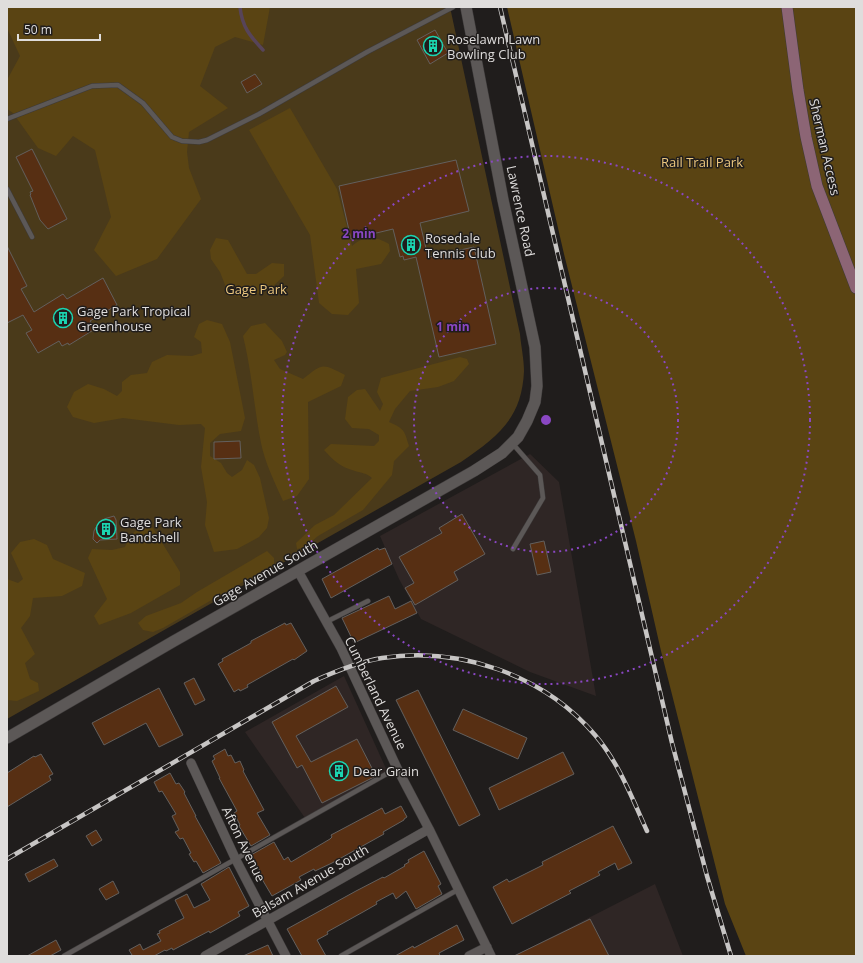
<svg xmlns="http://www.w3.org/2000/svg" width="863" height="963" viewBox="0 0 863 963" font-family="'Open Sans',sans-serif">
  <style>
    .built { fill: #2f2625 }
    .green { fill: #4a3a1a }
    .forest { fill: #5a4413 }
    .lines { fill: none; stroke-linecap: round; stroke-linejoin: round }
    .stream { stroke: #574459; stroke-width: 3.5 }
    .building { fill: #572f13; stroke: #63605e }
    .service-casing { stroke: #3d3a3a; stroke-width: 5.5 }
    .minor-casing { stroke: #3d3a3a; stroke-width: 10 }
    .tertiary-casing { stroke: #3d3a3a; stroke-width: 12 }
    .secondary-casing { stroke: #3d3a3a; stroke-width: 12 }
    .service { stroke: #5c5857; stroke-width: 4.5 }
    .minor { stroke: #5c5857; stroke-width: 9 }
    .tertiary { stroke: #5c5857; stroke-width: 11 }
    .secondary { stroke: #8c6575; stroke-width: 11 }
    .rail-casing { stroke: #c7c5c4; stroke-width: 4.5 }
    .rail { stroke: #201d1c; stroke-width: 3; stroke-dasharray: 9; stroke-linecap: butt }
    .ring { fill: none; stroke: #8a47c3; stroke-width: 2; stroke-dasharray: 2 4 }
    .labels { text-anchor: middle; stroke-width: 3; stroke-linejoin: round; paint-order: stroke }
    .poi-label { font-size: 13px; fill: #dfdddc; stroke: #201d1c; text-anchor: start }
    .street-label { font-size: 13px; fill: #dfdddc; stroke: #201d1c }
    .park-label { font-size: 13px; fill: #edc87f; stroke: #201d1c }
    .centre { fill: #8a47c3; stroke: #201d1c; stroke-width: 2 }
    .ring-label { font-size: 12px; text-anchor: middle; font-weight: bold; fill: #8a47c3; stroke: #201d1c; stroke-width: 3; stroke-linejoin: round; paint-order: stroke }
  </style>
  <rect width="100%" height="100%" fill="#201d1c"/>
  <path class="built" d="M530,454L559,482L596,696L530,672L421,619L399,579L380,536Z
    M344,676L388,773L305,818L245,732Z
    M655,884L683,956H514Z"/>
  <path class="green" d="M7,7H450L520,334C521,346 524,359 524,371C522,419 497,437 461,462L7,719Z"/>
  <path class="forest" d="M7,7H270L263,45L235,37L215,47L200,86L228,108L189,132L187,152L189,168L201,199L157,259L116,276L94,250L111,217L95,150L73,136L56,156L38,148L13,113L7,109V80L20,56L7,28Z
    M507,7H856V956H746L725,904L661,651L636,541L564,254Z
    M290,108L337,189L352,246C365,235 374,236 389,244L390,251L381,264L356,269L359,303L348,315L332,314L319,303L310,235L249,130Z
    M216,238L228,240L247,274H256L272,263L284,264V276L270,289L246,298L235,296L227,290L220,272L211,259L210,250Z
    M207,320L222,324L230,342L245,418L241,431L220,434L210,443V456L221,463L227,473L232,477L242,470L247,460L254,465L260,478L269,518L267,528L259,537L237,549L214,552L205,525L207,502L201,467L205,428L201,424L179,425L123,418L94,423L73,417L67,407L74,392L88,384L104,389L117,396L122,391V382L131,375L147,373L152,362L167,355L192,356L202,353L201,342L194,337L199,324Z
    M265,323L282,341L287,352L285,355L274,360L280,369L303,379C323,363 322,363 345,375L341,386L308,402L309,479L297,496L283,501C275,483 265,463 261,443C254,408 252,372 243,336L251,326Z
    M460,357L467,359L469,364L454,381L438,387L410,391L395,409L389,422C404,429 404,429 409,446L394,461L392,475L363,510L318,536L305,547L297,549L296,543L315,525L334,515L372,478C366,473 362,473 355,471C340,467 333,460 324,450L331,444L374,446L379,441V435L369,429L352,428L345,419L348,397L357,390L365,389L380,411L383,404L377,392L381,378Z
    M153,528L180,572V585L131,613L99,625L94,616L107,599L88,558L92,549L112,550L125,547C133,530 134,529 153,528Z
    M34,539L47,545L53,559L85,573L82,586L62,596L33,598L30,616L21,628L35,654L25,663L30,679L38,683L39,691L17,701L7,700V579L18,583L23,579L11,553L20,542Z
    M267,551L274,558V564L163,628L153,632L143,630L138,623L146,616L181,603L197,592Z"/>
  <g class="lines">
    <path class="stream" d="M240,7C242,27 250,36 263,50"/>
  </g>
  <path class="building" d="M435,30L448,53L430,64L417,40Z
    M255,74L262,84L247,93L241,82Z
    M32,149L67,219L48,229L40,220L30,195L31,194L30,192L33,191L16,157Z
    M456,160L469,211L420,223L428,257L474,247L496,344L439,357L416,257L404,260L403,256L400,257L393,229L351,239L339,186Z
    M7,246L27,286L21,289L34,312L63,294L67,299L103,278L117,305L90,321L95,329L69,345L68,343L62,346L59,341L38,353L26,333L32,330L23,315L7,323Z
    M240,441L241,458L214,459V442Z
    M462,514L485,554L454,572L458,580L415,605L405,588L414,583L399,557L442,533L439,528Z
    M114,516L116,520L117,539L100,540L97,543L93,539L94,531L96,527L104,519Z
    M544,541L551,572L537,575L530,544Z
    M378,548L379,550L385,548L392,564L331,598L322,579Z
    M389,596L395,609L411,601L417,613L354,643L342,618Z
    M285,623L286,625L291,623L307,651L294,660L293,659L247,685L248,687L240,691L239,689L234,692L218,664L223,661L222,659L251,643V641Z
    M194,678L205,700L195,705L184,683Z
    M336,686L348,707L296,736L311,762L357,739L376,776L322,803L302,765L297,768L272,722Z
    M159,688L183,735L159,747L146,723L104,745L92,723Z
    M418,690L480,815L459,826L396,700Z
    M463,709L527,738L518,759L453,730Z
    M225,749L228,756L231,755L235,763L240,761L244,770L243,771L264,810L257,813L270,835L251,846L239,826L240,825L234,813L237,811L219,778H220L212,761L215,759L213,756Z
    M563,752L574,774L499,810L489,788Z
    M41,754L53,774L49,776L51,780L7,807V773L34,756L35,757Z
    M170,773L176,784L179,783L185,792L184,793L196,816H195L221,863L203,873L196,861L194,862L189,854L191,853L183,838L180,839L175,832L179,830L172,816L176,814L162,791L159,792L154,782Z
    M401,806L407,817L404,819V820L383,832L384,834L332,863L315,871L314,869L299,877L301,880L272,896L259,874L261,873L251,855L274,842L284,860L288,857L291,862L330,839L332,837L331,835L382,808L385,814Z
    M613,826L632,863L618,870L615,863L598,872L600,875L569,891L571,893L512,924L493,887L507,879L509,882L543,865L542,862Z
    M96,830L102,840L92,846L86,836Z
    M424,851L441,884L438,886L442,894L416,909L406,891L396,899L393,893L376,902L377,904L363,912L327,932L328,934L317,940L326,956H302L287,929L356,891L383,877L384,878L405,866L404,865L409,862L408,860Z
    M54,859L58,866L29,882L25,874Z
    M229,867L249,906L238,912L240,916L210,933L209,931L173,950L172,948L166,951L165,950L154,956H130L132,955L129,950L140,944L143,950L161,941L157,934L160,933L159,931L184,918L175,900L187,894L194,908L210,900L201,884Z
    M113,881L119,893L106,900L99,889Z
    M590,919L609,956H514Z
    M457,925L464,940L439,953L440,956H395L413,946L414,948Z
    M56,940L61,950L50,956H27Z
    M268,945L273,956H243Z"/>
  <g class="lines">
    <g class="service-casing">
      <path id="service" d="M7,119L92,86L118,85L143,103L172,137L182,141L199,142L207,140L259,114L367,52L453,7
        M7,189L32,237
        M512,443L540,475L543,498L513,549
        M326,622L368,601
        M64,956L397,768
        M341,956L459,889"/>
    </g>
    <g class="minor-casing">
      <path id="minor" d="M298,571L341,648L397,768L429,829L491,956
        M191,763L236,860L286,956
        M205,956L429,829
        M469,956L487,947"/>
    </g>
    <g class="tertiary-casing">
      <path id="tertiary" d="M7,738L174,641L474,471L502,453L518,437L527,421L535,402L537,386L535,347L503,200L466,7"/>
    </g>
    <g class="secondary-casing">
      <path id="secondary" d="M787,7L798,90L806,137L817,186L856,288"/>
    </g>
    <use href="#service" class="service"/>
    <use href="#minor" class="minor"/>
    <use href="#tertiary" class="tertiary"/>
    <use href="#secondary" class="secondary"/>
    <g class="rail-casing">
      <path id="rail" d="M500,7L672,743L707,876L731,956
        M7,859L314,681C336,671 358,662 382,658C460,646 544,675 595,735C619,763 632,798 647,831"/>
    </g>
    <use href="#rail" class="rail"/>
  </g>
  <g class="ring">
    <circle cx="546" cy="420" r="132"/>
    <circle cx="546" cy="420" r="264"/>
  </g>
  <defs>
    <g id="building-ring" transform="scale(1)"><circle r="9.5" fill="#201d1c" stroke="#1bd5b1" stroke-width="1.5"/><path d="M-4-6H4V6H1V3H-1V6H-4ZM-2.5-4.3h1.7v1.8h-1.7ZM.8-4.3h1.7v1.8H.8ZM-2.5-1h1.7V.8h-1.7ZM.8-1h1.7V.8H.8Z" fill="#1bd5b1"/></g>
  </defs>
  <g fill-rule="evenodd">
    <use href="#building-ring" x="433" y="46"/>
    <use href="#building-ring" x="411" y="245"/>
    <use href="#building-ring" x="63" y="318"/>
    <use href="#building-ring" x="106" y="529"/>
    <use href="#building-ring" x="339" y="771"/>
  </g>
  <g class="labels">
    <g class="poi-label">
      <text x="447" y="44">Roselawn Lawn<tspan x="447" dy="15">Bowling Club</tspan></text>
      <text x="425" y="243">Rosedale<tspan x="425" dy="15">Tennis Club</tspan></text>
      <text x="77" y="316">Gage Park Tropical<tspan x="77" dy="15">Greenhouse</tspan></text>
      <text x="120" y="527">Gage Park<tspan x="120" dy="15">Bandshell</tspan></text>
      <text x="353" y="776">Dear Grain</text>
    </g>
    <g class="street-label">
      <text transform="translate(825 147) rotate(77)" y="5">Sherman Access</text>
      <text transform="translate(521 211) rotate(78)" y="5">Lawrence Road</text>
      <text transform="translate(265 573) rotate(-30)" y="5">Gage Avenue South</text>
      <text transform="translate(376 693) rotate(64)" y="5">Cumberland Avenue</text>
      <text transform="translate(244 844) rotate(64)" y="5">Afton Avenue</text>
      <text transform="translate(310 881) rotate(-30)" y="5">Balsam Avenue South</text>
    </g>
    <g class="park-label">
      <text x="702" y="167">Rail Trail Park</text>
      <text x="256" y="294">Gage Park</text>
    </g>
  </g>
  <circle cx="546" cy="420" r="6" class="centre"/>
  <g class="ring-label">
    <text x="359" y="238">2 min</text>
    <text x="453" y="331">1 min</text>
  </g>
  <rect width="863" height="963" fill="none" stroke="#dfdddc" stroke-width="16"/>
  <path d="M18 34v6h82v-6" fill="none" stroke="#dfdddc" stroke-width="2"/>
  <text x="24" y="34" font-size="12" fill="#dfdddc" stroke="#201d1c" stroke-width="3" paint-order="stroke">50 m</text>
</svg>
